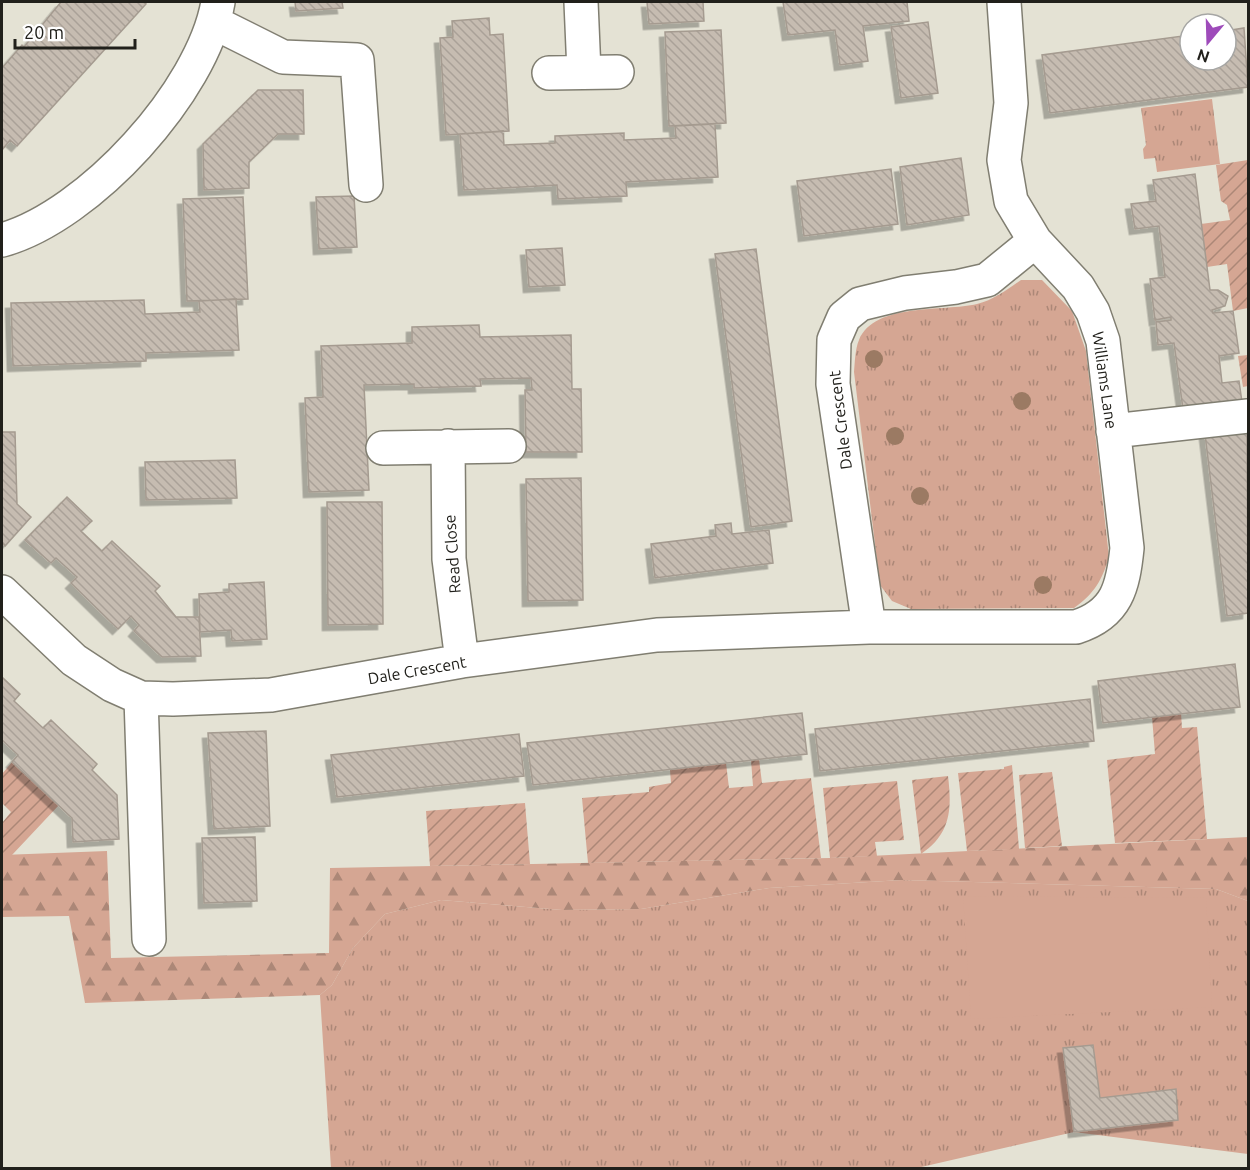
<svg xmlns="http://www.w3.org/2000/svg" width="1250" height="1170" viewBox="0 0 1250 1170" font-family="Ubuntu,sans-serif">
  <style>
    .grass { fill: url(#grass-tufts) }
    .forest { fill: url(#forest-firs) }
    .park { fill: #d5a693 }
    .garden { fill: url(#garden-furrows) }
    .building { fill: url(#building-back-hatch); stroke: #a59b90; stroke-width: 1.5; filter: url(#shadow) }
    .lines { fill: none; stroke-linecap: round; stroke-linejoin: round }
    .minor-casing { stroke: #807e71; stroke-width: 36 }
    .minor { stroke: #fff; stroke-width: 33 }
    .tree { fill: #9b7a63 }
    .labels { text-anchor: middle; stroke-width: 6; stroke-linejoin: round; paint-order: stroke }
    .street-label { font-size: 16px; fill: #21201b; stroke: #fff }
  </style>
  <defs>
    <pattern id="grass-tufts" width="24" height="20" patternUnits="userSpaceOnUse" patternTransform="scale(1.5)"><rect width="24" height="20" fill="#d5a693"/><path d="M3 7l-1-3M5 7V3M7 7l1-3M15 17l-1-3M17 17v-4M19 17l1-3" fill="none" stroke="#ac8777"/></pattern>
    <pattern id="forest-firs" width="22" height="20" patternUnits="userSpaceOnUse" patternTransform="scale(1.5)"><rect width="22" height="20" fill="#d5a693"/><path d="M5 1l3.5 6h-7zM16 11l3.5 6h-7z" fill="#ac8777"/></pattern>
    <pattern id="garden-furrows" width="10" height="10" patternUnits="userSpaceOnUse" patternTransform="scale(1.5)"><rect width="10" height="10" fill="#d5a693"/><path d="M-1 1l2-2M0 10L10 0M9 11l2-2" fill="none" stroke="#ac8777"/></pattern>
    <pattern id="building-back-hatch" width="6" height="6" patternUnits="userSpaceOnUse" patternTransform="scale(1.5)"><rect width="6" height="6" fill="#c6bcb1"/><path d="M-1 5l2 2M0 0l6 6M5-1l2 2" fill="none" stroke="#aaa198"/></pattern>
    <filter id="shadow"><feDropShadow dx="-5.5" dy="5.5" stdDeviation="0" flood-color="#0004"/></filter>
  </defs>
  <rect width="100%" height="100%" fill="#e4e2d4"/>
  <path class="grass" d="M1212,99L1220,164L1157,172L1155,158L1144,159L1143,149L1146,145L1141,108Z
    M1021,280H1042L1072,311L1086,351L1109,557C1102,580 1095,593 1074,608L911,609L892,601L880,585L854,372C855,362 855,349 859,340C875,302 944,312 977,304C994,300 1008,289 1021,280Z
    M902,880L1216,889L1248,901V1154L1074,1132L917,1168H331L320,995L332,985L353,948L385,914L441,900L562,910L641,909L769,888Z"/>
  <path class="forest" d="M1248,837V901L1216,889L902,880L769,888L641,909L562,910L441,900L385,914L353,948L332,985L320,995L85,1003L69,916L2,917V855L107,851L111,958L329,953L330,868L830,858Z"/>
  <path class="park" d="M963,896L1206,898L1212,1007L971,1019Z"/>
  <path class="garden" d="M1248,160V308L1233,311L1227,264L1207,267L1201,224L1230,220L1227,205L1221,201L1216,165Z
    M1248,355V386L1243,387L1238,356Z
    M1181,713L1182,728L1197,727L1207,839L1115,843L1107,760L1155,754L1152,717Z
    M759,759L762,783L811,778L821,858L588,863L582,798L649,792V787L671,783L670,770L726,763L729,788L753,786L751,760Z
    M12,762L59,805L12,855H2V823L11,812L2,803V774Z
    M1012,765L1019,849L967,851L958,773L1004,769V767Z
    M1052,772L1062,846L1025,848L1019,775Z
    M948,776C952,809 951,834 921,854L912,780Z
    M897,781L904,840L875,842L877,856L830,858L823,788Z
    M525,803L530,864L430,866L426,811Z"/>
  <path class="building" d="M61,2H143L146,4L17,146L10,140L2,150V68L22,45L24,47Z
    M295,2H342L343,8L296,11Z
    M647,2H703L704,21L649,24Z
    M783,2H907L909,21L863,26L868,61L840,65L835,30L788,35Z
    M489,18L490,35L503,34L509,131L446,135L440,38L453,37L452,21Z
    M928,22L938,93L901,98L891,27Z
    M1244,28L1248,87L1050,113L1042,55L1190,35V60H1226V31Z
    M721,30L726,123L669,126L665,32Z
    M258,90H303L304,134H278L249,162V188L204,190L203,144Z
    M715,124L718,177L626,182L627,196L558,199L557,185L464,190L460,134L503,131L504,145L555,143V136L624,133V140L676,138L675,126Z
    M961,158L969,215L907,225L900,167Z
    M891,169L898,224L804,236L797,181Z
    M1195,174L1210,290H1218L1228,296L1225,306L1212,310L1213,313L1233,311L1239,353L1219,356L1222,383L1239,381L1242,402L1183,409L1174,343L1158,345L1156,322L1171,320V317L1155,320L1150,279L1165,277L1159,226L1135,229L1131,204L1156,201L1153,180Z
    M354,196L357,247L319,249L316,197Z
    M243,197L248,299L187,301L183,199Z
    M562,248L565,285L529,287L526,250Z
    M756,249L792,521L751,527L715,254Z
    M236,299L239,350L146,353V361L13,366L11,303L144,300L145,314L200,312L199,301Z
    M479,325L480,337L571,335L572,389H581L582,452H526L525,390H532L531,378L480,379L481,386L414,388V384L364,385L369,490L309,492L305,398L323,397L321,346L412,343V327Z
    M1247,430L1248,613L1227,616L1205,434Z
    M2,432H15L17,504L31,517L5,546L2,542Z
    M235,460L237,498L146,500L145,462Z
    M581,478L583,600L528,601L526,479Z
    M67,497L92,521L81,531L102,551L112,541L160,586L155,591L176,617H199L201,656L162,657L134,631L139,625L131,616L118,629L71,583L77,577L56,558L51,563L25,540Z
    M327,502H382L383,624L328,625Z
    M731,523L732,534L769,530L773,563L655,578L651,544L716,536L715,525Z
    M264,582L267,639L232,641L231,630L200,632L199,594L229,592V584Z
    M1235,664L1240,707L1103,723L1098,681Z
    M2,677L20,694L14,701L43,728L51,720L97,764L92,770L117,795L119,839L73,842L72,818L12,762L18,755L2,740Z
    M1090,699L1094,741L820,771L815,729Z
    M802,713L807,754L533,785L527,743Z
    M266,731L270,826L214,829L208,733Z
    M519,734L524,776L337,797L331,755Z
    M255,837L257,901L204,903L202,838Z
    M1093,1045L1100,1098L1176,1089L1178,1120L1074,1132L1063,1048Z"/>
  <g class="lines">
    <g class="minor-casing">
      <path id="minor" d="M581,2L584,72
        M215,23L283,57L357,60L366,185
        M549,73L617,72
        M2,240C89,216 203,91 218,2
        M1113,431L1248,416
        M448,446L449,559L462,661
        M383,448L509,446
        M2,592L74,660L112,685L141,698L173,699L271,695L462,661L657,635L869,627H1076C1117,614 1123,587 1127,548L1103,341L1093,312L1078,287L1035,241L1011,201L1004,160L1011,103L1004,2
        M869,627L833,384L834,340L844,317L860,304L905,293L956,287L987,280L1035,241
        M141,698L149,939"/>
    </g>
    <use href="#minor" class="minor"/>
  </g>
  <g class="tree">
    <circle cx="874" cy="359" r="9"/>
    <circle cx="1022" cy="401" r="9"/>
    <circle cx="895" cy="436" r="9"/>
    <circle cx="920" cy="496" r="9"/>
    <circle cx="1043" cy="585" r="9"/>
  </g>
  <g class="labels">
    <g class="street-label">
      <text transform="translate(1105 380) rotate(82)" y="6">Williams Lane</text>
      <text transform="translate(840 420) rotate(-97)" y="6">Dale Crescent</text>
      <text transform="translate(452 554) rotate(-94)" y="6">Read Close</text>
      <text transform="translate(417 670) rotate(-10)" y="6">Dale Crescent</text>
    </g>
  </g>
  <rect width="1250" height="1170" fill="none" stroke="#21201b" stroke-width="6"/>
  <g transform="translate(1208 42) rotate(199)"><circle r="28" fill="#ffffff" stroke="#a6a6a4" stroke-width="1.5"/>
  <path d="M0-4.5L10 22L0 15L-10 22Z" fill="#9e4bba"/>
  <text y="-9" font-size="16" font-weight="bold" text-anchor="middle" fill="#21201b">N</text>
  </g>
  <path d="M15 39v9h120v-9" fill="none" stroke="#21201b" stroke-width="3"/>
  <text x="24" y="39" font-size="18" fill="#21201b" stroke="#ffffff" stroke-width="4.5" paint-order="stroke">20 m</text>
</svg>
